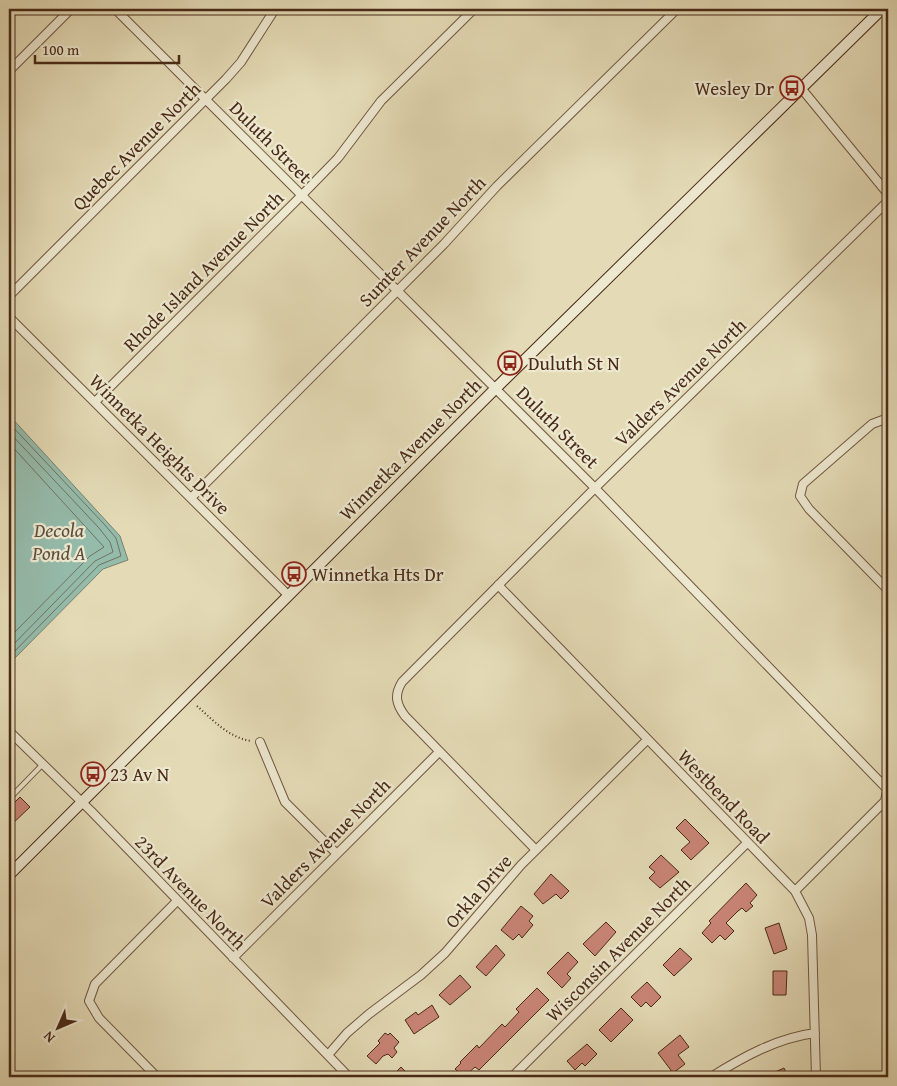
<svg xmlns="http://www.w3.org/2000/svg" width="897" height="1086" viewBox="0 0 897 1086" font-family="'Gentium Book Plus',serif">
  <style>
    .water { fill: #95bbab; stroke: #778170 }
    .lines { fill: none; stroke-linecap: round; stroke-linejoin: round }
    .shore { stroke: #6f7261; stroke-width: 1 }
    .building { fill: #c98475; stroke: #492a17 }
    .service-casing { stroke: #70563f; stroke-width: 6 }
    .minor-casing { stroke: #70563f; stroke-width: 10 }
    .secondary-casing { stroke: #492a17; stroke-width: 12 }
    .path { stroke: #492a17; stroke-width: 2; stroke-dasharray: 1 2.5; stroke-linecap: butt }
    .service { stroke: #ede8d0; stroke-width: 4 }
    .minor { stroke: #ede8d0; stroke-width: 8 }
    .secondary { stroke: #ede8d0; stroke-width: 10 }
    .labels { text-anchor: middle; stroke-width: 4.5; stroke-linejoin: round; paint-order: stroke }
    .poi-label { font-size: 19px; fill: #492a17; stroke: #ede8d0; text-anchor: start }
    .street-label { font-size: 19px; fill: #492a17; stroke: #ede8d0 }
    .water-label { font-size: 20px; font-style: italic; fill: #5c4e3c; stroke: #ede8d0 }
  </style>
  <rect width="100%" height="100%" fill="#e4dbb6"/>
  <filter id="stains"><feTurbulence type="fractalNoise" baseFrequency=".004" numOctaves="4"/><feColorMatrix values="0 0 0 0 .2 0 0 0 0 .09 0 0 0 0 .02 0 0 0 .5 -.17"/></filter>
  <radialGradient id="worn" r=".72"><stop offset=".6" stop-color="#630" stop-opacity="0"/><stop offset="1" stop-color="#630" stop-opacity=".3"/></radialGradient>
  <path class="water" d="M9,415L120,536L128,560L103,569L9,664Z"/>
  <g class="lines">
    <path class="shore" d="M9,423L104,524L116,538L121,556L99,565L9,657
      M9,432L99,528L110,542L113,552L95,561L9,649
      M9,443L104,547L90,556L9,638"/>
  </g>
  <path class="building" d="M20,797L30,807L9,827V808Z
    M685,819L709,843L691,860L681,850L690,842L676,828Z
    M661,855L679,872L660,888L649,878L655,872L649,867Z
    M551,874L569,891L561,899L556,894L543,904L534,894Z
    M746,883L757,895L750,903L753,906L746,912L742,908L738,911L726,923L734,931L725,940L720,935L712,943L702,933L711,923L709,921Z
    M521,906L533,916L529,921L533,925L522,938L519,934L513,940L501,930Z
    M606,922L616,932L595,956L583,944Z
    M779,923L787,949L774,954L765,928Z
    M496,945L505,955L486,976L476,967Z
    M680,948L692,959L674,976L663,965Z
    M568,952L578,962L567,974L571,978L562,988L547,973Z
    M773,971H787L786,995H773Z
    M460,975L471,987L450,1005L439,995Z
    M647,982L661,997L651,1007L646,1002L641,1007L631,997Z
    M537,988L549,1000L479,1070L475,1067L464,1077L455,1069L461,1063L460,1062L477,1045L479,1048L502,1024L505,1027L519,1012L516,1009Z
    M432,1005L439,1017L414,1034L405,1020L416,1012L418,1015Z
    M621,1008L633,1020L611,1042L599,1030Z
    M385,1033L388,1035L390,1033L399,1042L394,1048L397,1052L392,1058L388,1054L383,1056L376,1064L367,1056L380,1043L378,1041Z
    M680,1035L689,1047L678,1055L685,1064L673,1073L658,1053Z
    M587,1044L597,1054L585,1066L582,1063L575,1070L567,1061Z
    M401,1067L411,1077H391Z
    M784,1068L788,1077H764Z"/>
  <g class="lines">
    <g class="service-casing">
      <path id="service" d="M9,799L43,764"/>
    </g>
    <g class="minor-casing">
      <path id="minor" d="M115,9L595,488L888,790
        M9,71L71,9
        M801,88L888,194
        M9,296L226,79L241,62L275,9
        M9,317L288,595
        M95,402L302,195L338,158L381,101L474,9
        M888,418L872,424L803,484L800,496L809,509L888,590
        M191,498L444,244L497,186L677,9
        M498,585L795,891L809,918L812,935L816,1077
        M9,731L91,811L349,1077
        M260,742L285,802L337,854
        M536,850L405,716C396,704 394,695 402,682L595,488L888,201
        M795,891L885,801L888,786
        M233,958L439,752
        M328,1055L347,1033L369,1014L421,975L445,953L521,865L647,740
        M157,1077L99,1018L89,1001L95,984L177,901
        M512,1077L747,843
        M711,1077C743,1057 777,1038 815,1033"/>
    </g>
    <g class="secondary-casing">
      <path id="secondary" d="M9,875L496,388L882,9"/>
    </g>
    <path class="path" d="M197,706C214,721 229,738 252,741"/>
    <use href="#service" class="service"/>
    <use href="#minor" class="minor"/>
    <use href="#secondary" class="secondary"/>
  </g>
  <defs>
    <g id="bus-ring" transform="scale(1.25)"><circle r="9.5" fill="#ede8d0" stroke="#8f2418" stroke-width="1.5"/><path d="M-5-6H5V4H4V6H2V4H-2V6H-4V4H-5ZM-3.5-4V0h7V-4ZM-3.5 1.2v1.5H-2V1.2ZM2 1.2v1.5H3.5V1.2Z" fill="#8f2418"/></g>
  </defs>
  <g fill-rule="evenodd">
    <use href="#bus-ring" x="792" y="88"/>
    <use href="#bus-ring" x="510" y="363"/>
    <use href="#bus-ring" x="294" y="574"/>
    <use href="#bus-ring" x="93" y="774"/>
  </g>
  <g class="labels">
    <g class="poi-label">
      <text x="774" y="95" text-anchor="end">Wesley Dr</text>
      <text x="528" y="370">Duluth St N</text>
      <text x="312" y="581">Winnetka Hts Dr</text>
      <text x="110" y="781">23 Av N</text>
    </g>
    <g class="street-label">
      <text transform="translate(271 142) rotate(45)" y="7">Duluth Street</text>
      <text transform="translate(136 146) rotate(-45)" y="7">Quebec Avenue North</text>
      <text transform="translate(422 241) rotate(-46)" y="7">Sumter Avenue North</text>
      <text transform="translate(203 271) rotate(-45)" y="7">Rhode Island Avenue North</text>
      <text transform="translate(680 382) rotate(-44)" y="7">Valders Avenue North</text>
      <text transform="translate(558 427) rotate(45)" y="7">Duluth Street</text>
      <text transform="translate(160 444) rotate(45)" y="7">Winnetka Heights Drive</text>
      <text transform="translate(410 449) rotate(-45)" y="7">Winnetka Avenue North</text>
      <text transform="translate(724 796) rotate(46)" y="7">Westbend Road</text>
      <text transform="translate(325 843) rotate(-45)" y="7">Valders Avenue North</text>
      <text transform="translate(478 891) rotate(-49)" y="7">Orkla Drive</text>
      <text transform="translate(191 892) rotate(46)" y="7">23rd Avenue North</text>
      <text transform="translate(618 949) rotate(-45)" y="7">Wisconsin Avenue North</text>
    </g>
    <g class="water-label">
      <text x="59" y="537">Decola<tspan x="59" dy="23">Pond A</tspan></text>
    </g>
  </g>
  <rect width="897" height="1086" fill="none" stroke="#e4dbb6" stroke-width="30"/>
  <rect x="10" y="10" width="877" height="1066" fill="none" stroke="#492a17" stroke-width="2.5"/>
  <rect x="15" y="15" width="867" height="1056" fill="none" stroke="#492a17"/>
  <g transform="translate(58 1028) rotate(225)" stroke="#ede8d0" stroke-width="4" paint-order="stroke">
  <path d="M0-4L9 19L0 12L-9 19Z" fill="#492a17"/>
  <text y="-8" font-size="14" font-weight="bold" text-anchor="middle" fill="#492a17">N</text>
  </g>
  <path d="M35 55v8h144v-8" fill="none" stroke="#492a17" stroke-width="2.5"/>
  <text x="42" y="55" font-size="15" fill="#492a17" stroke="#ede8d0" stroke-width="4" paint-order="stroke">100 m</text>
  <rect width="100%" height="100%" filter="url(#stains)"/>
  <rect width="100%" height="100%" fill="url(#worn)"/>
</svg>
